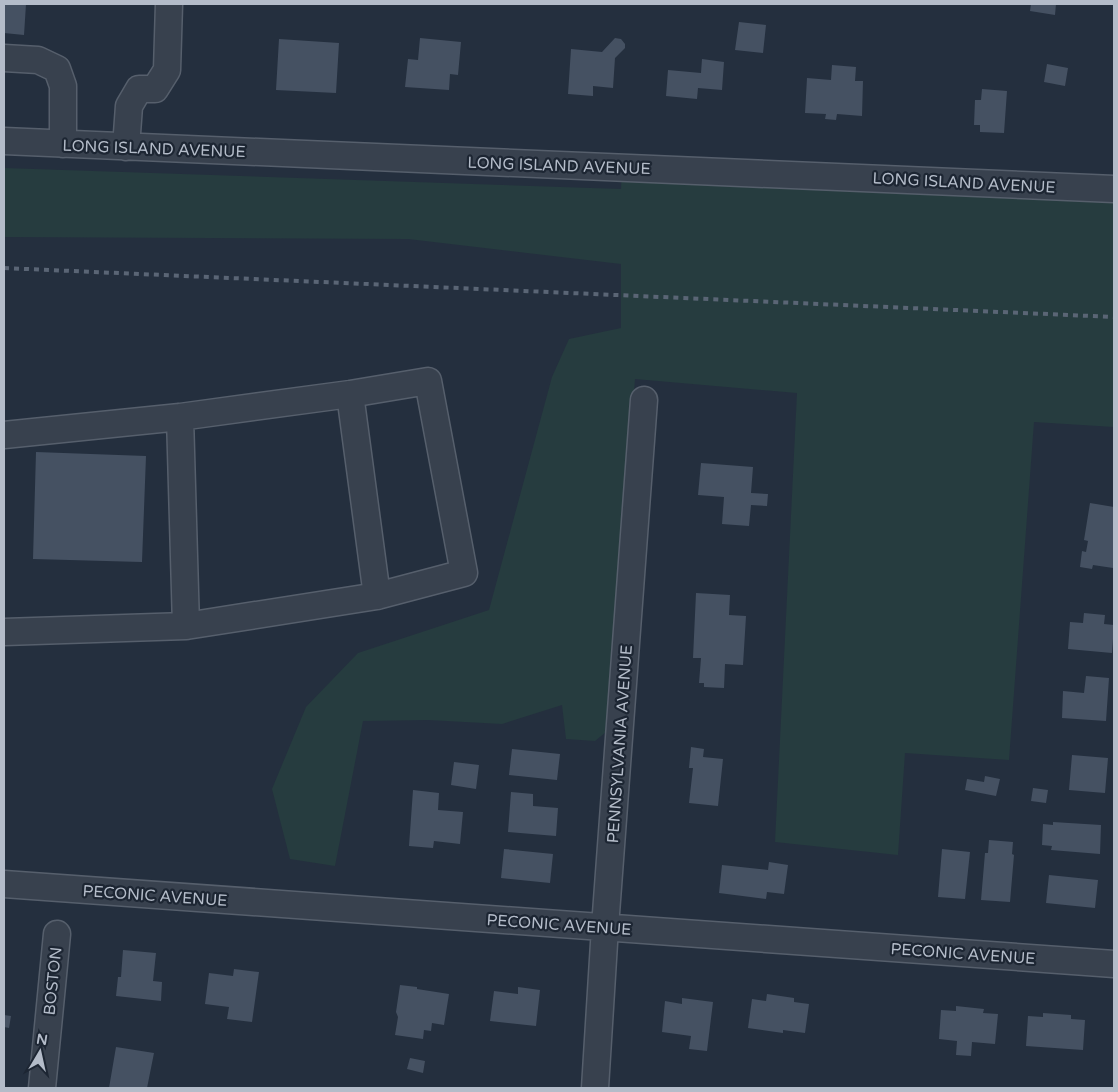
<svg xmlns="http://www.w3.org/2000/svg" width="1118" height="1092" viewBox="0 0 1118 1092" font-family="'Varela Round',sans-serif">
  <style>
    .green { fill: #263c3f }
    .building { fill: #455162 }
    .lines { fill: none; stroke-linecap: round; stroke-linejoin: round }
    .minor-casing { stroke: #565f6c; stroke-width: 29 }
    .minor { stroke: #38414e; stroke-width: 26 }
    .rail { stroke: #5a6575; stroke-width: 4; stroke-dasharray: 5 5; stroke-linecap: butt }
    .labels { text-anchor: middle; stroke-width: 4.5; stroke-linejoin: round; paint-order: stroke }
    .street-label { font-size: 16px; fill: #b4bcc9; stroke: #1d2633 }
  </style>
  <rect width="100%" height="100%" fill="#242f3e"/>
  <path class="green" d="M4,168L621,189L622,168L1114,189V427L1034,422L1009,760L905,753L898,855L775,842L797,393L635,379L606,732L595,741L566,739L562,705L502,724L428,720L363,721L335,866L290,859L272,789L306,707L358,653L489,610L552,377L569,339L621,328V264L408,239L4,237Z"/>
  <path class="building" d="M4,4H26L24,35L4,33Z
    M1031,4H1056L1055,15L1030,11Z
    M739,22L766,25L763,53L735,50Z
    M420,38L461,42L458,75L450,74L449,90L405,87L408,59L418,60Z
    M615,38L621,39L625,44V48L615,58L613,88L593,86V96L568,94L571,49L602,52Z
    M279,39L339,43L336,93L276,90Z
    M702,59L724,62L722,90L698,88L697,99L666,96L668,70L701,73Z
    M1047,64L1068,68L1065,86L1044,82Z
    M832,65L856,67L855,81H863L862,116L837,114L836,120L825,119L826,114L805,113L807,78L831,80Z
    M982,89L1007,91L1004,133L980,132V125H974L975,100H981Z
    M36,452L146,456L142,562L33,559Z
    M701,463L753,467L751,493L768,494L767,506L751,505L749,526L722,524L724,497L698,495Z
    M1090,503L1114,507V558L1113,568L1093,565L1092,569L1080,567L1082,551L1086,552L1088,541L1084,540Z
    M696,593L730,595L729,615L746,616L743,665L725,664L724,688L704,687V683H699L701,658H693Z
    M1084,613L1105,615L1104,624L1114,625L1112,653L1068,649L1070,622L1083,623Z
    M1086,676L1109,678L1106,721L1062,718L1063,691L1084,693Z
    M691,747L704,749L703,757L723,759L718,806L689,803L693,768H689Z
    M512,749L560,754L557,780L509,775Z
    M1072,755L1108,758L1105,793L1069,790Z
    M454,762L479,765L476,789L451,785Z
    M985,776L1000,779L996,796L965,790L967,779L984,782Z
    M1033,788L1048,790L1046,803L1031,801Z
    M413,790L439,793L438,810L463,812L460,844L434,841L433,848L409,846Z
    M511,792L533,794V806L558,808L556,836L508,832Z
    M1053,822L1101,825L1100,854L1051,850L1052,846L1042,845L1043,824L1053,825Z
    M989,840L1013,842L1012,854L1014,855L1010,902L981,900L985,853H988Z
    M504,849L553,854L550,883L501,878Z
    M942,849L970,852L965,899L938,897Z
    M769,862L788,865L784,894L767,892L766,899L719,893L722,865L768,870Z
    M1049,875L1098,880L1095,908L1046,903Z
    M123,950L156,953L153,981L162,982L161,1001L116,996L118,977H121Z
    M234,969L259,972L252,1022L227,1019L229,1007L205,1004L209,973L233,976Z
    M400,985L417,987V989L449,994L444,1025L432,1023L431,1031L424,1030L423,1039L395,1035L398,1017L396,1012Z
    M518,987L540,990L536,1026L490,1021L494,991L518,994Z
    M767,994L794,998V1002L809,1004L805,1033L783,1030V1033L748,1028L752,999L766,1001Z
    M682,998L713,1002L707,1051L689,1049L691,1036L662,1032L665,1001L682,1004Z
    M956,1006L984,1009L983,1013L998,1014L995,1044L972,1042L971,1056L956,1055L957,1041L939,1039L941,1010L956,1011Z
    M1043,1013L1071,1015V1019L1085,1020L1083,1050L1026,1046L1028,1016L1043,1017Z
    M4,1015L11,1016L9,1028L4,1027Z
    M116,1047L154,1053L147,1088H109Z
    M410,1058L425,1061L423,1073L407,1069Z"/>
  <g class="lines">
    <g class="minor-casing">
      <path id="minor" d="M4,58L38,60L57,69L63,86V144
        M4,141L1114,189
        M126,147L129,106L139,89H155L167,70L169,4
        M350,394L377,596
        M180,417L186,626
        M4,435L180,417L350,394L428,381L464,573L377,596L186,626L4,632
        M4,884L1114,964
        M42,1088L57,934
        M595,1088L605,927L644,400"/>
    </g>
    <use href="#minor" class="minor"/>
    <path class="rail" d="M4,268L1114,317"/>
  </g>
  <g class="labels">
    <g class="street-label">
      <text transform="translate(154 148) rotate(2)" y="6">LONG ISLAND AVENUE</text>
      <text transform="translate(559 165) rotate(2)" y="6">LONG ISLAND AVENUE</text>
      <text transform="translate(964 182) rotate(3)" y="6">LONG ISLAND AVENUE</text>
      <text transform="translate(619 744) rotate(-86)" y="6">PENNSYLVANIA AVENUE</text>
      <text transform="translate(155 895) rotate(4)" y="6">PECONIC AVENUE</text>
      <text transform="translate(559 924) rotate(4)" y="6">PECONIC AVENUE</text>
      <text transform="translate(963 953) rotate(4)" y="6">PECONIC AVENUE</text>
      <text transform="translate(52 981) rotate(-84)" y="6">BOSTON</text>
    </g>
  </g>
  <rect width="1118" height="1092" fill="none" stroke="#b4bcc9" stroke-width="10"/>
  <g transform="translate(40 1052) rotate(9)" stroke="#1d2633" stroke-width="4" paint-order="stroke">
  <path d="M0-4L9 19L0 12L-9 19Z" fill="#b4bcc9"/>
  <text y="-8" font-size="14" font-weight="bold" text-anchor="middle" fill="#b4bcc9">N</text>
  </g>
</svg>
